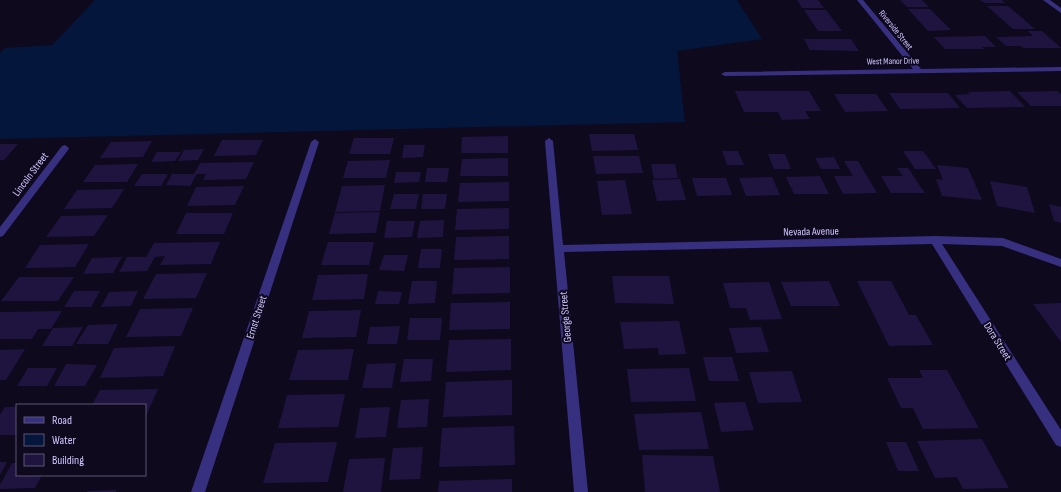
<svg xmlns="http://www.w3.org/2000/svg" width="1061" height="492" viewBox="0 0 1061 492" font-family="'Sofia Sans Condensed',sans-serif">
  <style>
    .water { fill: #04163c }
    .building { fill: #1f1440 }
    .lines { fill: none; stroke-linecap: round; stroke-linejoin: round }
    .street { fill: #373081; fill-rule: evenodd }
    .labels { text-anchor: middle; stroke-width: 4; stroke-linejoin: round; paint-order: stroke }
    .far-street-label { font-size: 9px; fill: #cfc6ff; stroke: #0e091d }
    .street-label { font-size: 11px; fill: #cfc6ff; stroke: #0e091d }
  </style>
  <rect width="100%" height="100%" fill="#0e091d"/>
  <path class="water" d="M95,0H737L762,39L677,51L685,122L0,139V53L5,48L52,45Z"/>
  <path class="building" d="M797,0H818L824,8H802Z
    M900,0H922L929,7H907Z
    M980,0H1002L1005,3H984Z
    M987,6H1008L1035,29H1013Z
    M908,9H930L951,30L928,31Z
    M804,10H826L842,31H818Z
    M1028,31H1042L1061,48H1023L1021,46H1006L996,37L1033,36Z
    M985,36L996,47H982L984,49H945L934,37Z
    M804,39H851L859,51L810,50Z
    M735,91H809L821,111H805L810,119L782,120L778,112H744Z
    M1010,91L1025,107L967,108L955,95L970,94L968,92Z
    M1057,91L1061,94V106H1031L1017,92Z
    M889,93H948L960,108L900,109Z
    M834,94H876L888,111L845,112Z
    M589,134H634L638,150L592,151Z
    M508,136V153H461L462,137Z
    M354,138H394L390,154H349Z
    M222,140H263L256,155L214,156Z
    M152,141L143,157L100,158L111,142Z
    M0,144H18L4,160H0Z
    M404,145H425L423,157L402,158Z
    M204,149L198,160L178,161L184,150Z
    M722,151H738L744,165H727Z
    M903,151H923L936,169H915Z
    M157,152H181L175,161L151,162Z
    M768,154H785L791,169H774Z
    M593,156H639L643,173L596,174Z
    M834,157L840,169H821L815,158Z
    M508,158V176H460L462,159Z
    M390,160L386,178H343L348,161Z
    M844,161H858L877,193L843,194L834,176H853Z
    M254,162L246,179L203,180L206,174H197L190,186L166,185L172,174H194L200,163Z
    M138,164L127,182H83L95,165Z
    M651,164H675L678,178L654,179Z
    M937,165L968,168L982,200L942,196L936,179L943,180Z
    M427,168H449L447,182H425Z
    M897,168H908L925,193H891L881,176H903Z
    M396,172H421L419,182L394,183Z
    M142,174H168L161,186H134Z
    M820,176L829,194H794L786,177Z
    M772,177L780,195L746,196L739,178Z
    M692,178H726L732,195L697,196Z
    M680,179L686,200L657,201L652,180Z
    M625,180L632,214L602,215L597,181Z
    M990,181L1027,187L1035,213L997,206Z
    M509,182V201L458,202L460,183Z
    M385,185L380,211L335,212L342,186Z
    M244,186L235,205L187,206L196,187Z
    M124,189L112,208L64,209L77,190Z
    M394,194H419L416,209H390Z
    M423,194H447L445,209H421Z
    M1049,204L1061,207V223L1054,221Z
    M509,208V229L455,230L457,209Z
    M380,212L376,233L329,234L335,213Z
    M186,213H233L224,234H176Z
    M108,215L94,236L46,237L61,216Z
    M444,220L443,237L417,238L420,221Z
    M387,221H415L412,237L384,238Z
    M509,236V259L454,260L456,237Z
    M220,242L211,264L160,265L165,256L155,257L147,271L119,272L127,257H146L154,243Z
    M328,242H374L369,265H321Z
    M89,244L75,267L25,268L40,245Z
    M421,249H442L440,268H418Z
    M384,255H408L404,271L379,270Z
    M122,257L113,273L83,274L92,258Z
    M510,267V293L452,294L454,268Z
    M207,273L196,298L143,299L156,274Z
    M368,274L364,299L312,300L318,275Z
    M612,276H669L674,304L615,303Z
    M19,277H74L58,301H1Z
    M412,281H437L435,303L408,304Z
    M829,281L840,306H791L781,282Z
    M857,281H891L909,315H916L933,345L889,346Z
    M769,282L782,319L750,320L746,308H730L723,283Z
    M74,291H100L91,307H64Z
    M138,291L131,306L101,307L109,292Z
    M378,291L402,292L399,304H375Z
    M510,302V329L449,330L451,303Z
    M1061,303V342L1033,304Z
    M193,308L181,336L126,337L140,309Z
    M361,310L356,337L302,338L309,311Z
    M62,311L51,329H38L32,339H0V312Z
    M410,318H442L440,340H407Z
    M679,321L686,354L659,355L658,348L624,349L620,322Z
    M118,324L108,344H76L88,325Z
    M400,326L397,344H367L370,327Z
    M83,327L72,346H42L53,328Z
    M761,327L769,352L736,353L729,328Z
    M511,339V370L446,372L449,340Z
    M175,346L163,376L100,378L114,348Z
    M25,349L6,380H0V350Z
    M354,349L348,380H289L298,350Z
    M703,357H732L739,381H709Z
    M404,359H433L431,381L400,382Z
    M396,363L392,388H362L367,364Z
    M66,364L97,365L85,386H54Z
    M28,368H57L47,386H17Z
    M689,368L696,401L631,402L627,369Z
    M919,370H947L979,428L923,429L913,408H901L887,378H923Z
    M792,371L802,402L758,403L749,372Z
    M512,380V415L443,417L446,382Z
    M158,389L145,418V405H92L100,390Z
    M345,394L338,427L278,428L287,395Z
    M429,399L427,427L397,428L401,400Z
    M745,402L754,430L721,432L714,403Z
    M5,407H17V435H0V415Z
    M390,407L386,437L355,438L360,408Z
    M701,412L709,449L639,450L634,414Z
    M514,426L515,465L439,467L442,428Z
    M982,439L1009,488L963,489L957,477L935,478L917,441Z
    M337,442L328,482L263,483L275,443Z
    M886,442H906L919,471H898Z
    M423,447L420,479L389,480L393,448Z
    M642,455L713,456L720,492H645Z
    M385,458L381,492H343L349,459Z
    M0,462H7L0,475Z
    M12,463H17V475H42L35,488L0,489V485Z
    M512,479V492H438L439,481Z
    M116,490V492H87V491Z"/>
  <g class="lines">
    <path class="street" d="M857,0H863L921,69L1061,67V71L725,76L721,74L725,72L913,69Z
      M1043,0H1050L1061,8V13Z
      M549,138L553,141L563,245L935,236L1003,238L1061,259V267L1002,246L942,244L1061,430V447L1056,445L932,244L564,252L588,492H574L545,141Z
      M315,139L319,142L205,492H191L311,142Z
      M65,145L69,148L68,150L3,236L0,237V227L62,146Z"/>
  </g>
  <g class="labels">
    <g class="far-street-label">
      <text transform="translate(896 30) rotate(51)" y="3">Riverside Street</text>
      <text transform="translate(893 61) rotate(-1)" y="3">West Manor Drive</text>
    </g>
    <g class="street-label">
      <text transform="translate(30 174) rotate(-53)" y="4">Lincoln Street</text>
      <text transform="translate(811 231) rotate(-1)" y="4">Nevada Avenue</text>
      <text transform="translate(256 317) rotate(-72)" y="4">Ernst Street</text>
      <text transform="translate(565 317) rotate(-95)" y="4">George Street</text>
      <text transform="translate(998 341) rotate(58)" y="4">Dora Street</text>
    </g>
  </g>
  <rect x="16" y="404" width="130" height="72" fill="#0e091d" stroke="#5b5577"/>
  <rect x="24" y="417" width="20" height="6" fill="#373081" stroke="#5b5577"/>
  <text x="52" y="424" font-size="12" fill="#cfc6ff">Road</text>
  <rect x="24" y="434" width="20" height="12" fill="#04163c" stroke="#5b5577"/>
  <text x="52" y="444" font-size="12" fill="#cfc6ff">Water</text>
  <rect x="24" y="454" width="20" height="12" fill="#1f1440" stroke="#5b5577"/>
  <text x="52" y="464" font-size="12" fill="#cfc6ff">Building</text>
</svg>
